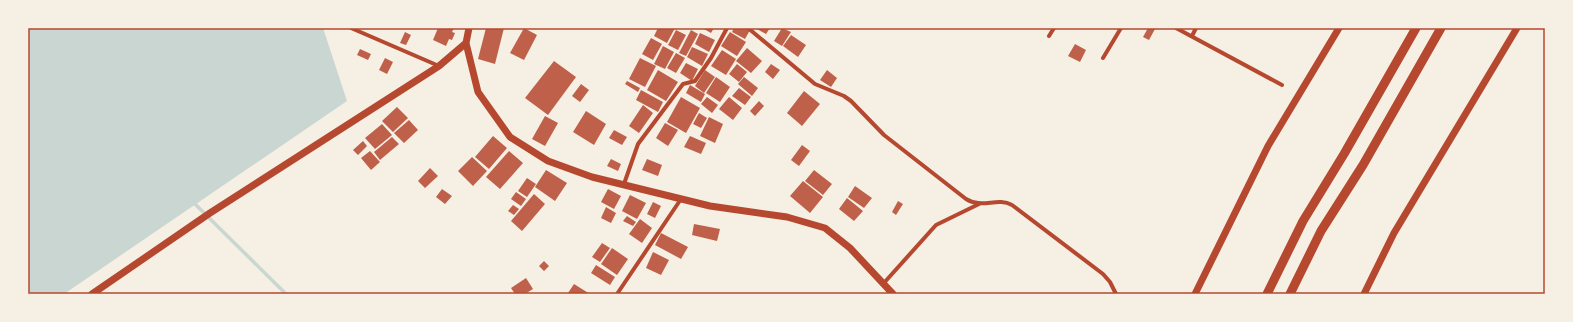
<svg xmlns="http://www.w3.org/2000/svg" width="1573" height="322" viewBox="0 0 1573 322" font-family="'Source Serif 4',serif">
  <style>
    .water { fill: #c9d6d2 }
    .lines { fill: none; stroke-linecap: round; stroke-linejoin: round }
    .stream { stroke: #c9d6d2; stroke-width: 3.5 }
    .building { fill: #bf614a }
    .minor { stroke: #b5482f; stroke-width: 4 }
    .tertiary { stroke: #b5482f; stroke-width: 7 }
    .trunk { stroke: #b5482f; stroke-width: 9 }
    .neatline { fill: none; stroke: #b5482f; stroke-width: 1.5 }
  </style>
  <rect width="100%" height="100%" fill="#f6efe4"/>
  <path class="water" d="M28,28H323L347,101L64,294H28Z"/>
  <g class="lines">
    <path class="stream" d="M193,202L286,294"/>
  </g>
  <path class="building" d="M438,28H454L452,32L455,33L452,40L449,39L446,46L433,40Z
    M486,28H504L495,64L478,59Z
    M524,28L537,35L524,60L510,53Z
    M658,28H675L667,43L654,36Z
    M705,28H714L711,33L704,29Z
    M734,28H746L750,30L745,39L732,32Z
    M758,28H770L766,34L757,29Z
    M782,28L791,32L782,46L774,41Z
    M1148,28L1155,29L1149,40L1143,37Z
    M676,30L686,35L678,50L668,45Z
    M691,30L698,34L686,56L679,53Z
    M405,32L411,35L406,45L400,43Z
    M730,32L746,42L737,56L721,46Z
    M700,33L715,40L709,52L695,44Z
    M791,35L806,45L798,57L783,46Z
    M651,38L662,44L653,60L642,54Z
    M1075,44L1086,50L1080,62L1068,56Z
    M663,46L674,52L665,69L654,64Z
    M692,47L708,54L702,66L687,57Z
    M747,48L762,61L751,73L736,61Z
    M360,49L371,54L368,60L357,55Z
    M722,50L736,59L726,75L711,66Z
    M676,53L685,58L676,73L667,68Z
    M385,58L393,62L387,74L379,70Z
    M640,58L656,66L645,87L629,79Z
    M554,61L576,77L548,115L525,98Z
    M686,63L698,69L692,81L680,73Z
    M737,64L747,72L739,82L729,74Z
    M771,64L780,70L773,79L765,72Z
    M658,70L678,82L666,101L647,90Z
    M705,70L715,77L704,93L695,86Z
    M827,70L837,78L831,87L820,80Z
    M716,77L730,87L720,102L706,93Z
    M744,77L758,88L752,96L738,84Z
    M627,81L640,88L638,92L625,84Z
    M581,84L589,90L580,102L572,96Z
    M690,85L705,94L701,102L686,93Z
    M739,88L751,97L745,105L732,96Z
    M641,90L663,102L658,112L636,100Z
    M804,91L820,104L802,126L787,113Z
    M681,97L700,108L686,133L667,122Z
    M707,97L718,105L712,113L701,104Z
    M729,97L742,108L733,120L719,109Z
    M759,101L764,106L755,116L750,111Z
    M643,105L653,113L639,133L629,126Z
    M397,107L408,118L393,132L382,121Z
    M586,111L606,124L594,145L573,132Z
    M699,113L707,118L701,128L693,124Z
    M545,116L558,123L545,146L532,139Z
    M709,117L723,124L715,143L700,136Z
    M409,120L418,130L404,143L394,133Z
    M665,123L678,130L668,146L656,138Z
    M382,124L392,135L375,149L365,138Z
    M614,130L627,137L622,145L609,138Z
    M493,136L507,148L489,169L475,157Z
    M690,136L706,143L701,154L684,147Z
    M392,137L399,144L380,160L374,152Z
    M363,141L367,146L358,155L353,150Z
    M802,145L810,151L799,166L791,160Z
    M370,151L380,162L371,170L361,158Z
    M509,151L523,163L500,189L486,177Z
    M472,157L487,171L473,186L458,171Z
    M611,159L621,164L618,171L607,166Z
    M647,159L662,165L658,176L642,170Z
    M430,168L438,176L425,188L418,181Z
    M546,170L567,183L555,201L535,187Z
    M814,170L832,184L823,195L805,181Z
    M527,178L536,184L527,197L518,191Z
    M803,181L823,197L810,213L790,196Z
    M855,186L872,198L864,208L848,197Z
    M442,189L452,196L445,204L436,197Z
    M608,189L621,196L614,209L601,202Z
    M516,192L526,199L521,206L511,199Z
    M534,194L545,204L522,231L511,221Z
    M630,195L646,203L637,219L622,211Z
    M847,198L863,211L854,221L839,209Z
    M898,201L903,204L896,215L892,212Z
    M653,202L661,206L655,218L647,214Z
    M513,205L519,209L514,215L508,211Z
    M606,207L616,213L611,223L601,218Z
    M627,216L636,222L633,226L623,221Z
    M640,219L652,228L642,243L629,234Z
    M694,224L720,229L717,241L692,235Z
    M661,233L688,247L681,259L655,245Z
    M602,243L610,248L600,262L592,257Z
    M612,248L628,259L617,275L601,264Z
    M653,252L669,260L661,275L646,268Z
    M544,261L549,266L544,271L539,266Z
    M596,265L615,277L610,285L591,273Z
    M526,278L533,289L525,294H515L511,288Z
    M574,284L590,294H569L568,293Z"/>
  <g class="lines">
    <path class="minor" d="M351,28L439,66
      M748,28L815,84L844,96L851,101L884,135L966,199C982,209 997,197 1012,205L1103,274L1110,282L1116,294
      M1176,28L1282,85
      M1049,36L1054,28
      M1192,36L1196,28
      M1103,58L1121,28
      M624,184L638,144L683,84L695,81L711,58L727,28
      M883,284L936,225L979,204
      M617,294L681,199"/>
    <path class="tertiary" d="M466,43L478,92L510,137L548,161L592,177L710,206L787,217L825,228L850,248L893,294
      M92,294L210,213L439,66L466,43L469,28
      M1195,294L1268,146L1339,28
      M1364,294L1394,233L1517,28"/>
    <path class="trunk" d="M1267,294L1303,221L1344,154L1416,28
      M1290,294L1321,231L1363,165L1441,28"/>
  </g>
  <rect width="1573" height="322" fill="none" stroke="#f6efe4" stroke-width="58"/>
  <rect x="29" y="29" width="1515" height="264" class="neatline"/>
</svg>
